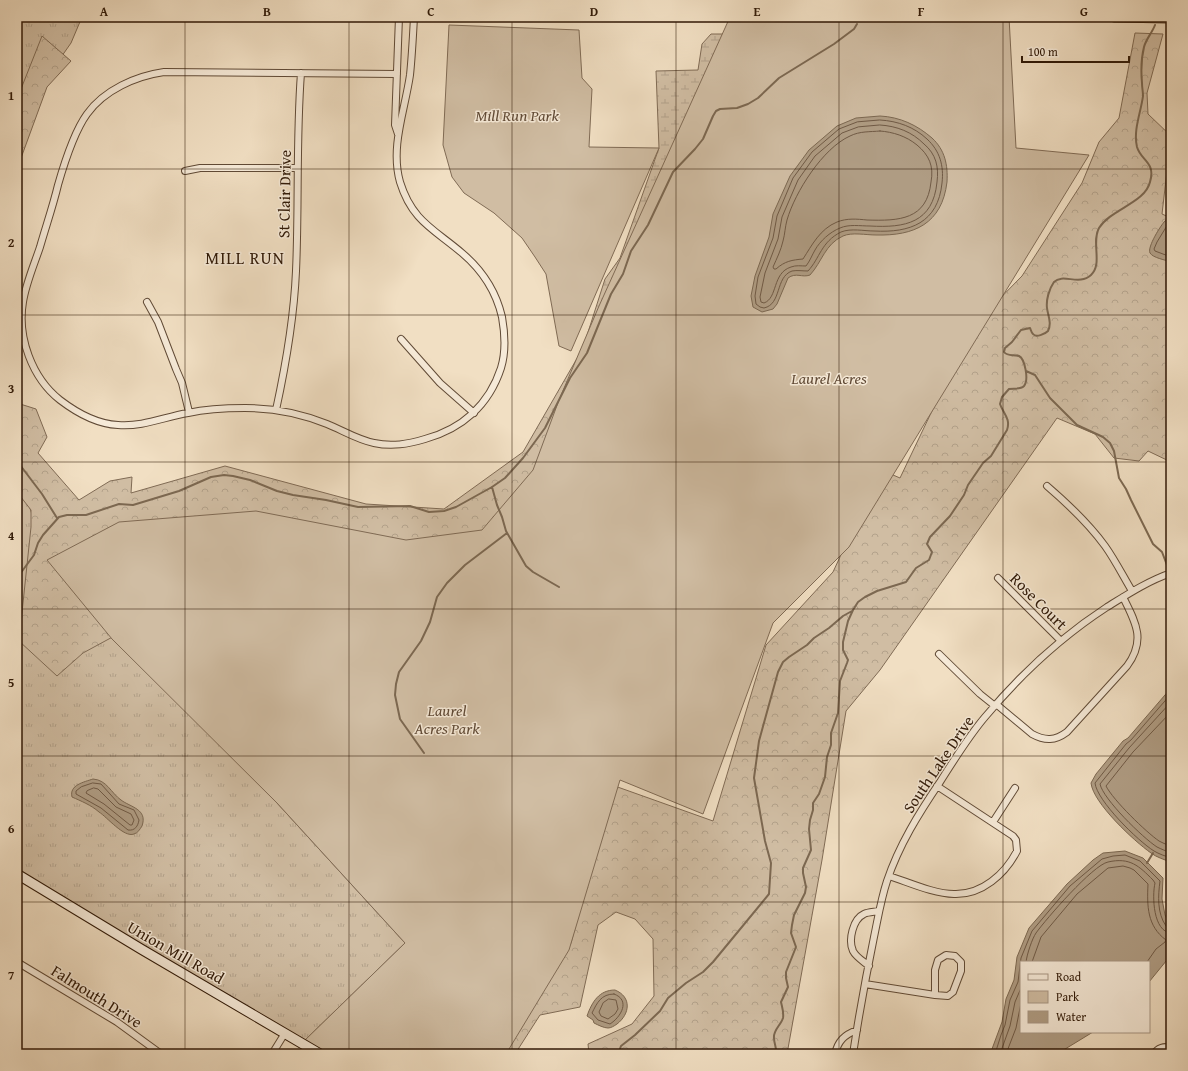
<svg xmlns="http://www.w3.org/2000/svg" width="1188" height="1071" viewBox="0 0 1188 1071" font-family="'Gentium Book Plus',serif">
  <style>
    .grass { fill: url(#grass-tufts); stroke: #806b55 }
    .forest { fill: url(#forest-crowns); stroke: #806b55 }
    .wetland { fill: url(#wetland-marsh); stroke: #806b55 }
    .green { fill: #d0bda3; stroke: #806b55 }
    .water { fill: #af9c83; stroke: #7c6851 }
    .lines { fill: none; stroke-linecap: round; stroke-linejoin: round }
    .shore { stroke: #705a45; stroke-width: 1 }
    .stream { stroke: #7c6851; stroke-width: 2 }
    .street-casing { stroke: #604a36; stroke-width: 8 }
    .secondary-casing { stroke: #301907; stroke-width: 11 }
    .street { stroke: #f6ead8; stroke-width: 6 }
    .secondary { stroke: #f6ead8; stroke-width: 9 }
    .grid { fill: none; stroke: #301907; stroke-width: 1; stroke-opacity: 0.55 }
    .labels { text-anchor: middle; stroke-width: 3; stroke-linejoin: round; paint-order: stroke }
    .park-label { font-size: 16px; font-style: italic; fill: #604a36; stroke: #f6ead8 }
    .street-label { font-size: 16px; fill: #301907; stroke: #f6ead8 }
    .neighbourhood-label { font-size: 17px; letter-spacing: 1px; fill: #301907; stroke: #f6ead8 }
    .neatline { fill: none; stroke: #301907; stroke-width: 1.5 }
    .grid-label { font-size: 13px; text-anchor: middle; font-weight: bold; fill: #301907 }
  </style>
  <defs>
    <pattern id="grass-tufts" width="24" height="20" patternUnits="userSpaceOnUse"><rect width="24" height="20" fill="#d0bda3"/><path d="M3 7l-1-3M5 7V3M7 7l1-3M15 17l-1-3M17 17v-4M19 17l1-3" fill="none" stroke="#b3a28b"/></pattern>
    <pattern id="forest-crowns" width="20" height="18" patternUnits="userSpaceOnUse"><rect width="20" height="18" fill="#d0bda3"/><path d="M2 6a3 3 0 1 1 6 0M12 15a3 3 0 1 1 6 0" fill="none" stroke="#b3a28b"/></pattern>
    <pattern id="wetland-marsh" width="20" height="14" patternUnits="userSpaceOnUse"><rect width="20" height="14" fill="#d0bda3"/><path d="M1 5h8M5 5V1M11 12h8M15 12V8" fill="none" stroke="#b3a28b"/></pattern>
  </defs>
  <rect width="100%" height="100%" fill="#f1dfc3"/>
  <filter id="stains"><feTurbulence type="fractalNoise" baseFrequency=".005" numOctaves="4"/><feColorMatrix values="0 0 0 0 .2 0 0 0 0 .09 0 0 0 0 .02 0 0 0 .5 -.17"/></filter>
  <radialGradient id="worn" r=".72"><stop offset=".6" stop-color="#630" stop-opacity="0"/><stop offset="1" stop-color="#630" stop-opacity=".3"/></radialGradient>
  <path class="grass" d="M17,17H82L71,43L17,120Z
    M17,471L19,475L47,560L277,803L405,943L302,1043L17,873Z"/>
  <path class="forest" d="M1135,33L1163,34L1147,93L1148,114L1171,136L1162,214L1171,218V462L1148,451L1139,461L1114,458L1095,434L1057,418L880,670L846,711L822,860L787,1054H589L588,1044L632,1024L654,996L653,939L635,919L616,912L598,925L580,1007L540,1015L515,1054H418L510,1035L571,943L612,785L713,821L766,645L833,572L852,531L842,453L900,478L972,327L1022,276L1082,183L1099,142L1119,118Z
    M42,36L71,61L47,87L17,169V99Z
    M583,348L574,603L118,634L83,653L57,676L19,641L31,527V510L17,492V403L36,409L47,437L38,453L79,500L110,481L132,477L131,493L225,466L366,504L444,509L523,452Z"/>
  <path class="wetland" d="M711,34H814L583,348L605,279L620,258L659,148L656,71L698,70L702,44Z"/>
  <path class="green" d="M730,17H1009L1016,148L1089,155L849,547L773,623L703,814L620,780L569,950L506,1054H321L302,1043L405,943L277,803L112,639L47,560L119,522L256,511L406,540L482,530L533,470L559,400L599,306Z
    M449,25L579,30L582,78L592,89L589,147L659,148L571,351L559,346L546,274L535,257L522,238L494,213L464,193L452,177L443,145Z"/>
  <path class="water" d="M880,116C900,117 917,125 932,138C945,150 948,165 947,182C942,224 914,236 876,235C866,235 852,232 843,236C825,244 822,262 810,275C802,278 796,272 788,278L777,304L773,309L762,312L753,307L751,296L755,276L769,237L773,214L790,176L809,150L837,126L856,118Z
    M1171,218V262C1166,260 1153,258 1150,253C1147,247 1161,225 1165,221C1167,219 1169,219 1171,218Z
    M1171,688V862C1165,860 1156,857 1151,853C1134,841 1093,803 1091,783L1096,774L1123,741L1128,738Z
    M93,779C107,780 111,793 121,800C130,807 148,809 142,826C140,829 138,833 134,834C124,838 107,817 99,812C91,805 81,801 72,797C69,785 84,782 93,779Z
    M1125,851L1143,858L1163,878L1162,899L1165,915L1171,927V955L1149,982V962H1021V1032H1093L1057,1054H992V1049L1002,1022L1006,999L1014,980L1017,957L1029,928L1067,884L1093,860L1103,853Z
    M615,990C632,997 630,1014 617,1024C614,1026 611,1028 608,1028C604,1028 598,1025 594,1023L593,1020L587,1016C592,1002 599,990 615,990Z"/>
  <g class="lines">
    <path class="shore" d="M880,120C898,121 914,127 927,139C940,151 944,166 942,183C938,223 910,233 874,231C864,231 851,228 841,232C821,242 820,258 808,271C803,271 797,270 792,271C775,277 782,304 764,308L760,307L756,304L755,296L758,277L773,238L777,216L793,178L812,152L839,129L857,122Z
      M880,125C897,126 912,132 924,144C936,154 939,167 937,182C933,223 905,228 870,226C860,226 849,224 840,228C830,232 820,241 815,250C812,255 810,261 806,266C801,266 796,265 791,267C772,273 778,298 764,303L761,302L760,297L765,273L778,239L782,217L798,180L815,156L842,133L858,127Z
      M880,131C893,132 906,136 917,145C929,155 934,166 931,182C927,220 899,221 867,220C857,219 847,218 837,222C820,229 812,245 803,259C792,260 785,261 776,269H774L773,267C777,258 781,250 783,241C785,234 785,227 787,220C795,192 823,148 850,136C860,131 870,132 880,131Z
      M1171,222L1168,224L1157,242L1154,249L1155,251L1171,257
      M1171,694L1131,740L1126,744L1095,783C1097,801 1138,841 1154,851C1159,854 1165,856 1171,858
      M1171,702L1129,748L1100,784C1103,799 1143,838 1157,847C1161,849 1166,851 1171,853
      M1171,712L1133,752L1106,786C1113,800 1146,832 1159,841C1163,843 1167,845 1171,846
      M93,783L101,784L119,804L134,810L139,820C138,826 135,831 128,830L101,808L76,794V791L81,787Z
      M94,788L98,789L116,807L131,814L134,820L132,825H130L104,804L86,793L87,791Z
      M1026,962C1027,954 1032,939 1036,933C1046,919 1093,865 1108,862C1130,857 1139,866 1153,880L1155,883C1152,896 1153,932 1171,933
      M1032,962L1041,937L1051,925L1077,894L1108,868L1123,866L1130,868L1134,870L1148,884C1147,906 1147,926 1166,940L1165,942L1156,949L1147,962
      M614,994C631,1000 621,1017 610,1024L598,1020L592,1013C597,1003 601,994 614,994Z
      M609,999L616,1000L618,1009L615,1014L608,1019L601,1016L599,1012L603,1003Z
      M995,1054L1001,1035L1005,1025L1010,1000L1018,982L1021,958L1032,931L1070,886L1102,859L1113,856L1125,855L1140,861L1160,881C1158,896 1157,913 1166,926L1171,928
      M1000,1054L1010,1026L1015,1002L1021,988
      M1006,1054L1016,1028L1021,1003"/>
    <path class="stream" d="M1026,371L1035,375L1050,398L1077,425L1103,437L1110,443L1114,451L1119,478L1126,489L1131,500L1153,544L1162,552L1170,573
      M17,461L42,494L57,518
      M492,487L497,505L502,517L506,531L526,566L533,572L559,587
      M17,578L34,555L38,543L43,535L59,517L67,515H86L119,504L133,505L179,491L211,477L224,475L233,476L250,480L277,491L293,495L326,500L358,507L410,506L429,512L444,511L456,507L492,487L505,478L523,458L545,428L570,378L587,353L611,294L623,274L631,251L648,225L673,172L695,149L703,139L713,116L716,111L720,109L737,108L748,104L758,98L779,78L834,44L854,29L857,24
      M424,753L400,719L395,695L396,684L399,672L421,641L430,622L437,597L447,583L465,565L507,533
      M1147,863L1153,853
      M618,1054L621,1046L635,1035L660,1011L668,998L686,983L703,972L713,962L769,894L771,863L765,841L754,778L759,741L778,672L783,662L789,657L807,645L814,638L829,628L843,616L852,611
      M776,1054C777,1048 774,1044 774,1038C773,1030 781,1025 783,1018C784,1012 782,1007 781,1002L788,987L786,978V972L796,947L791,933L792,925L794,915L805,893L806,887L803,873V868L811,850L809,829L810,820L813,810V803L819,794L825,777L827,757L831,745V733L838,713L840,681L847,663L848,660L843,650V642L848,621L853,610L858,602L865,597L877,591L906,582L916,568L929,560L932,552L927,544L930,537L950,516L964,495L968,485L983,463L991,456L1007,430C1011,419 1003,413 1000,404L1002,397L1009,389C1013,388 1020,390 1024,386C1029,380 1025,359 1019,356C1013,354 1008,357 1004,352L1005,348L1012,342L1021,330L1030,328C1031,330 1031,332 1033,334C1036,338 1045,334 1048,331C1052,323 1048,316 1047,308C1046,300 1049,289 1054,282C1063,273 1079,286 1091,275C1103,264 1091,242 1099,228C1111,209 1145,203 1150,182C1156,162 1141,161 1137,147C1133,130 1141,112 1143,96C1143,91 1142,88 1142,83C1141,72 1141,59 1144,47C1146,39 1152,33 1155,25"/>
    <g class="street-casing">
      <path id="street" d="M397,74L164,72C136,76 104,90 87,114C74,132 64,164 58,185C53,206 46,226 40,247C34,265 26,283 23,302C17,337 32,378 60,400C77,413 97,424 118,425C143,427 164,417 188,413C206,409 226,408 245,408C273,408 300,413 327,424C342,430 358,440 374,443C392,447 408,444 425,439C462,429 489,405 501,368C506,352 505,334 502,317C496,291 482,270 462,253C434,229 412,221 400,182C390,147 405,110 410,75C412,56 413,36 414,17
        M398,134L395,125L399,17
        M185,171L200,168H297
        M147,302L158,322L176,369L182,383L189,412
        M401,339L440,383L474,413
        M276,410C286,364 294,318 296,271C299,205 296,139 301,73
        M1047,486C1068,504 1089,524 1105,546C1115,560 1123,576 1132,591
        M998,578L1061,641
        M939,654L980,694L995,706
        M996,704L1032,734C1045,741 1055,741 1067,732L1127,666C1146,640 1136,623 1123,597
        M993,822L1015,788
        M889,876C908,882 934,894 954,894C982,895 1005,874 1017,851L1016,840L1013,836L937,786
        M946,955L955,956L961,962V971L953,992L948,996L935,995V970L938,960Z
        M17,962L117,1022L161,1054
        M869,966C863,961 856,957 853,951C848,940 853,919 864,914C868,912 875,912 879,911
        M865,984L935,995
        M272,1054L285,1033
        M835,1054C838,1041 844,1035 857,1030
        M853,1054C859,1015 866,976 874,937C878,918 881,899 887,881C899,845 919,813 940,782C954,760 968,737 985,717C1020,675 1061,637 1107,607C1128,594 1148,581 1171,573
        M1154,1054C1157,1048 1165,1045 1171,1049"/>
    </g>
    <g class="secondary-casing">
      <path id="secondary" d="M1114,17L1171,18
        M17,874L141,949L320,1054"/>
    </g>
    <use href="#street" class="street"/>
    <use href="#secondary" class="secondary"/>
  </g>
  <path class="grid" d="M185,17V1054M349,17V1054M512,17V1054M676,17V1054M839,17V1054M1003,17V1054M17,169H1171M17,315H1171M17,462H1171M17,609H1171M17,756H1171M17,902H1171"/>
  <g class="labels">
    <g class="park-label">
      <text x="517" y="121">Mill Run Park</text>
      <text x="829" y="384">Laurel Acres</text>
      <text x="447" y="716">Laurel<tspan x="447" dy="18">Acres Park</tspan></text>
    </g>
    <g class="street-label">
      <text transform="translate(284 194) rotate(-89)" y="6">St Clair Drive</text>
      <text transform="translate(1039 601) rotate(45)" y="6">Rose Court</text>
      <text transform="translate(938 764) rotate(-56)" y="6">South Lake Drive</text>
      <text transform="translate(176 952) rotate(30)" y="6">Union Mill Road</text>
      <text transform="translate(97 996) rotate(32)" y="6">Falmouth Drive</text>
    </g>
    <g class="neighbourhood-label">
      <text x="245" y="264">MILL RUN</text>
    </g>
  </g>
  <rect width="1188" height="1071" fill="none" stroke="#f1dfc3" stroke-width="44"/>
  <rect x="1020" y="961" width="130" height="72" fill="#f6ead8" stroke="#a79684"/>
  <rect x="1028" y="974" width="20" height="6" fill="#f6ead8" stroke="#a79684"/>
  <text x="1056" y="981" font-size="12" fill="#301907">Road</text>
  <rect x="1028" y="991" width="20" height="12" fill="#d0bda3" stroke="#a79684"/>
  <text x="1056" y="1001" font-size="12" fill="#301907">Park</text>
  <rect x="1028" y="1011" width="20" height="12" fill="#af9c83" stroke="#a79684"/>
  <text x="1056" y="1021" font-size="12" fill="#301907">Water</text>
  <path d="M1022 56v6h107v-6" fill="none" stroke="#301907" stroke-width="2"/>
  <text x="1028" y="56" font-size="12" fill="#301907" stroke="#f6ead8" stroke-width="3" paint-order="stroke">100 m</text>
  <rect x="22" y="22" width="1144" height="1027" class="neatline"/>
  <g class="grid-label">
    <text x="104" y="16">A</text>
    <text x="267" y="16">B</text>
    <text x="431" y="16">C</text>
    <text x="594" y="16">D</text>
    <text x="757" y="16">E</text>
    <text x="921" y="16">F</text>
    <text x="1084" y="16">G</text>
    <text x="11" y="100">1</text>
    <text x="11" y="247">2</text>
    <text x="11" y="393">3</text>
    <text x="11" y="540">4</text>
    <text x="11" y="687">5</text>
    <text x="11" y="833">6</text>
    <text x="11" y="980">7</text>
  </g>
  <rect width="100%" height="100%" filter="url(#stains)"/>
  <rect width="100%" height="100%" fill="url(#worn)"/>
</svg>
